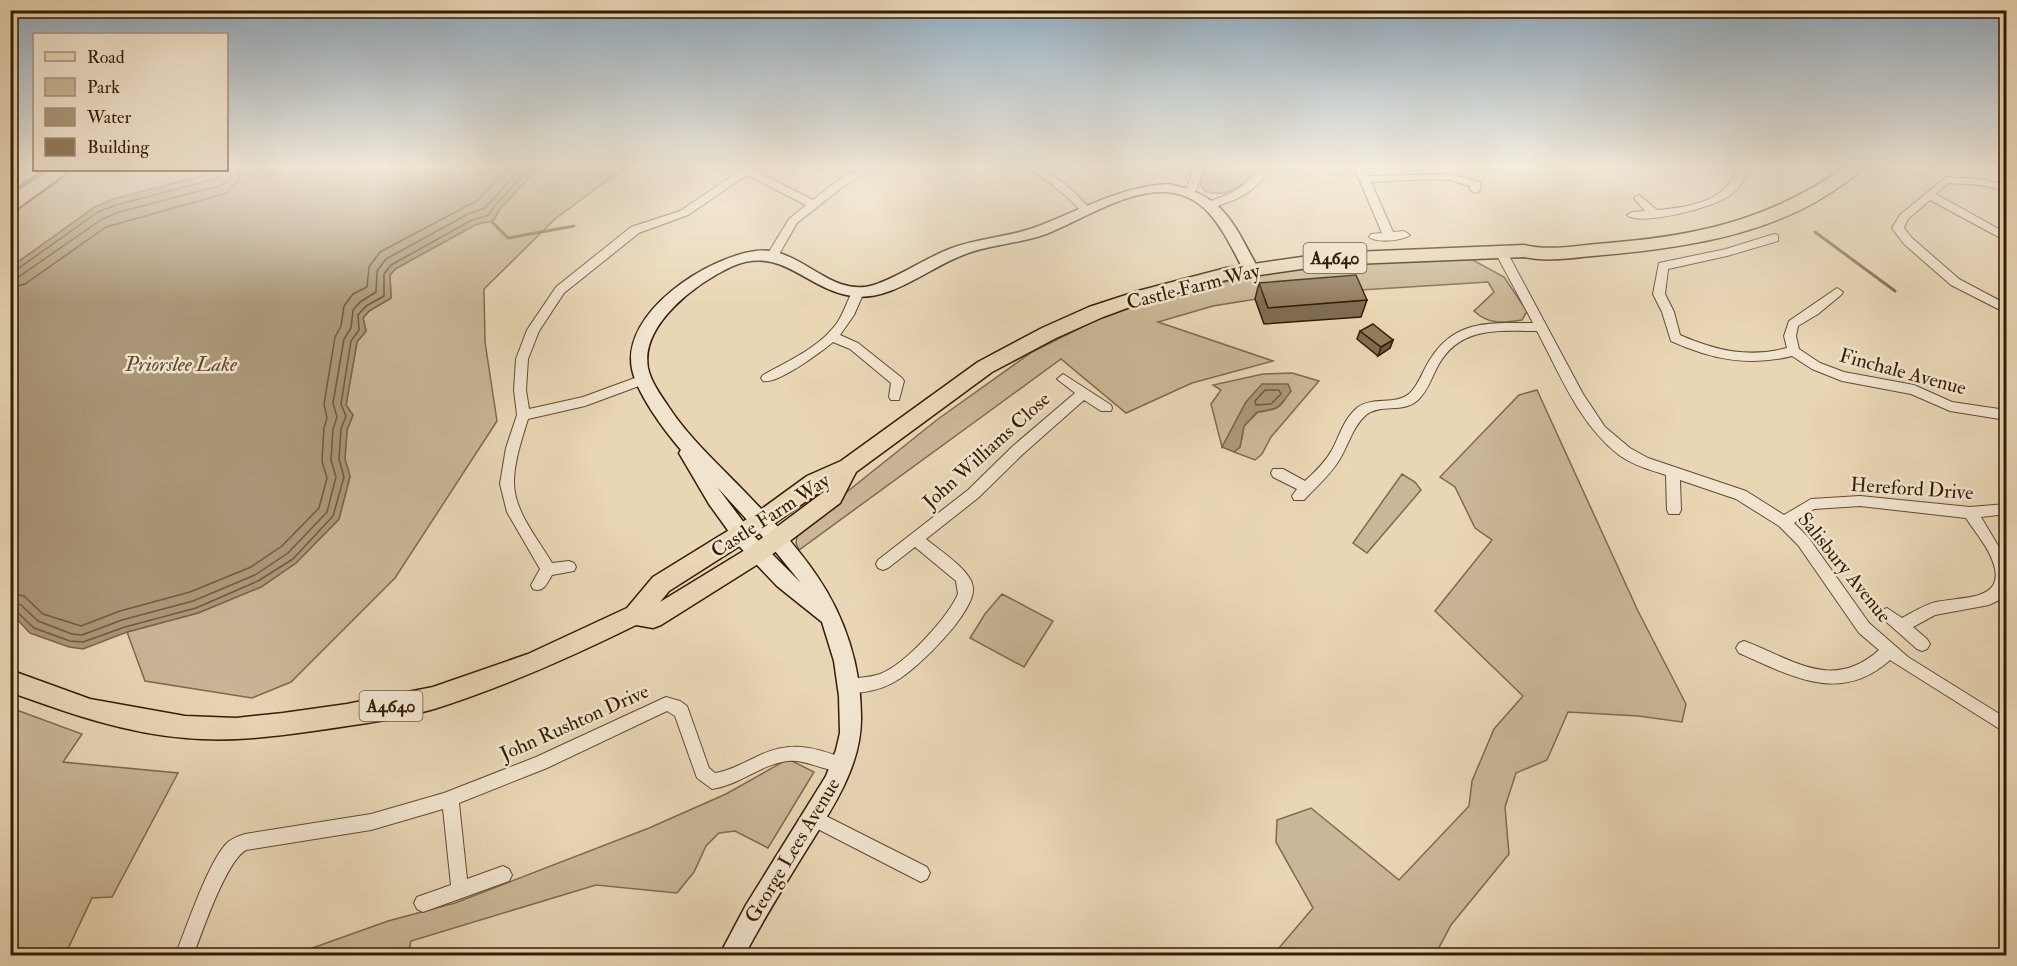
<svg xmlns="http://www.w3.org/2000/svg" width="2017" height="966" viewBox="0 0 2017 966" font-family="'IM FELL Double Pica',serif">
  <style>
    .green { fill: #cab797; stroke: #7f6a4c; stroke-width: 1.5 }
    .water { fill: #ab9778; stroke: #7b6649; stroke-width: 1.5 }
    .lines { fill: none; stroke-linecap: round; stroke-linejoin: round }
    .shore { stroke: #705a3d; stroke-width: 1.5 }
    .stream { stroke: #7b6649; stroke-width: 3 }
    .street-casing { stroke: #614b2f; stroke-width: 2 }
    .secondary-casing { stroke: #341d02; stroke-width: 3 }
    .primary-casing { stroke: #341d02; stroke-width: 3 }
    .highway-casing { stroke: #341d02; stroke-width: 3 }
    .street { fill: #f1e4cf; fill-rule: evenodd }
    .secondary { fill: #f1e4cf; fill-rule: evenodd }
    .primary { fill: #e9d6b5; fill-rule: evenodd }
    .highway { fill: #e9d6b5; fill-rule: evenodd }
    .wall { fill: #7e6c52; stroke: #341d02; stroke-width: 1.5 }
    .shaded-wall { fill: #665842; stroke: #341d02; stroke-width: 1.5 }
    .building { fill: #927d5f; stroke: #341d02; stroke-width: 1.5 }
    .labels { text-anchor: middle; stroke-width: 5; stroke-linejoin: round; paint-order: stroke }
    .shield { fill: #f1e4cf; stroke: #6d5940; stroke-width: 1.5 }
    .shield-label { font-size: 18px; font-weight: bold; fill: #341d02 }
    .street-label { font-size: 20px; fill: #341d02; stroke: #f1e4cf }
    .water-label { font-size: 21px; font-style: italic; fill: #5e482b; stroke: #f1e4cf }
  </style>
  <rect width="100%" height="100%" fill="#e9d6b5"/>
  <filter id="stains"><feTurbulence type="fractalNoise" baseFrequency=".00333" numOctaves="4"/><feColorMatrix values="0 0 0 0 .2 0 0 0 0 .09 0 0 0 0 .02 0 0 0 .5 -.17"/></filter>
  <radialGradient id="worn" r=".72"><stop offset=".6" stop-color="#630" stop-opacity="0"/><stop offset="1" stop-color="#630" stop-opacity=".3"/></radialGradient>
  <path class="green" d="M539,167H625L555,219L484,289L485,342L497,421L395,578L291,682L252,698L145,681L127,632L198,613L261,587L296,563L339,519L350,477L345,459L347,430L353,415L346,405L357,342L366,331L363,318L369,311L391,298L390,275L395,269L475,225L494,220L500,209Z
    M1205,167H1255C1246,186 1225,199 1205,191L1201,185Z
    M75,170H226L114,199L95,207L11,267V214Z
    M1471,259L1504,277L1527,311L1522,320C1502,323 1489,325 1474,311L1494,292L1488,282L1281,295L1213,306L1158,322L1273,361L1192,383L1126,413L1061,359L799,550L796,543L798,531L938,419L1032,352L1118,309L1203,286L1271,273L1344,263Z
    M1292,373L1319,381L1271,437L1262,454L1255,460L1234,452L1240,447L1244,426L1258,412C1269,410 1279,411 1285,399L1246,402L1222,447L1211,404L1221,390L1213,385L1263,374Z
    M1537,390L1638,611L1686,704L1682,722L1638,716L1568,712L1547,760L1516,773L1505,807L1509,854L1451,925L1435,955H1273L1313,908L1276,842L1277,820L1311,808L1399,880L1469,806L1472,781L1494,729L1523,696L1435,611L1492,540L1475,528L1455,487L1440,477L1519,395Z
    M1402,474L1415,482L1421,490L1367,553L1353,543Z
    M1002,594L1053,621L1024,667L970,638L985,614Z
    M11,708L82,734L63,762L178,773L112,897L92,898L65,955H11Z
    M788,759L814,772L768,848L735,831L719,833L706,846L694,872L677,893L596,885L411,941L408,955L290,956L388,921L455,903L649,828L726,794Z"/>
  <path class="water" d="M234,167H539L500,209L492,222H485L475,225L395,269L390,275L391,298L369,311L363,318L366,331L357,342L346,405L353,415L347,430L345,459L350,476L339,519L296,563L261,587L198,613L127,632L83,649L69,647L30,633L11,613V267L95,207L114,199Z
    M1262,384H1288L1291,391C1279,408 1279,409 1257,412L1244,426L1240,447L1234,452L1222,447L1246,402Z"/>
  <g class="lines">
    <path class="shore" d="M10,271L16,270L98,212L116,205L219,178L223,175L224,170
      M10,279L20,276L102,219L119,212L223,185L230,177L231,167
      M10,288L25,284L106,227L227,193L238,181L240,167
      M1265,390H1279L1281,394L1271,404L1256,405L1255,401Z
      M10,593L24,596L43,614L81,626L120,611L190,592L251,567L282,546L319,508L327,478L322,461L324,428L327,418L324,404L335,337L341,326L344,306L353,294L367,287L369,267L380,252L478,200L509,167
      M10,602L21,605L38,621L72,634L82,635L122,620L193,601L255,575L288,553L327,512L336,477L331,460L333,429L337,417L333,403L344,339L351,328L353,310L360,302L376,292L377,271L386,259L468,214L485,208L522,167
      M10,609L16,611L34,628L70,641L83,642L125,627L196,608L258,581L293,559L333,516L344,477L339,459L341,429L346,416L341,404L351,341L359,330L358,315L366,306L384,296V274L391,265L472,220L489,215L495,205L532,167"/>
    <path class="stream" d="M492,222L508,238L574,226
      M1815,232L1895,291"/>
    <g class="street-casing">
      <path id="street" d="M745,167H757L754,170L813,200C832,185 851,167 876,167L844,186L797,223L777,258L773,259L767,255L789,219L806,205L747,175L688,215L639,233L564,293L539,331L528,359L526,390L529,409L583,397L643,375L649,380L647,383L585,406L528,419C522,439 514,461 514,483C514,511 538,539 552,563L569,561L574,563L576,567L574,571L552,575C547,583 544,593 533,589L531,585L540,569L507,512L500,484L506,448L517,415L514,390L516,359L527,330L556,287L631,227L680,211Z
        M1029,167C1052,167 1074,192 1090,208V212H1082L1066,196Z
        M1192,167H1202C1201,177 1199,192 1189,196L1184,193L1191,177Z
        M1261,167H1271C1259,187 1245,197 1223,204C1217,206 1212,209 1205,207V203C1228,195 1247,188 1261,167Z
        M1354,167H1364L1368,176L1449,174L1480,182L1481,184L1479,192L1475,193L1470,190V186L1449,180L1430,179L1371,182L1393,232L1404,231L1410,235C1402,241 1377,243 1369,237L1371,234L1382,233Z
        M1739,167H1749C1745,178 1741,187 1732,194C1717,207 1640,227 1627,215L1632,212L1645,211L1634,198L1639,195L1657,210C1691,207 1725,202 1739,167Z
        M1946,177L1980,179L2006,185V191L1980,185L1948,183L1936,194L2006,233V241L1930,200L1908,219L1904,228L1912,238L1959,279L2006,304V313L1951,285L1904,244L1892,228L1900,215Z
        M1774,234L1778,235V241L1727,256L1668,269L1665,294L1674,312L1680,335C1716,351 1749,358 1787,348L1784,336L1789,321L1837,288L1843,292L1841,295L1818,314L1798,326L1796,336L1799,349L1820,363L1844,372L1914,385L1952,402L2006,410V420L1950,411L1911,394L1842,381L1812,369L1792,356C1748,367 1711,359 1671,341L1662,312L1653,294L1659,263L1726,249Z
        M1501,248L1507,252L1583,394L1605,427L1630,448L1648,458L1746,491L1784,515L1811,499L1860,496L1970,507L2006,504V514L1981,517L2006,559V592L1999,600L1989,605L1935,615L1913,627L1927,639L1930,644L1927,649L1922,651L1917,649L1882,618L1880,614L1882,610L1887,608L1902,618C1913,612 1924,605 1936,602C1963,596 2011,602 1991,557C1985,543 1974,531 1966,518L1860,506L1814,509L1794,523L1808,537L1869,623L1908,657L2006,718V733L1890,660C1840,705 1791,676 1739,653L1736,648L1739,643L1744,641C1793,659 1832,692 1879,650L1859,633L1798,545L1779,526L1736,499L1680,480L1681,510L1679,514H1669L1667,510L1666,475C1650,470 1633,465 1619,455C1579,424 1560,374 1537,331C1499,331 1461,326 1439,364C1432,376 1428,391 1418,400C1403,414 1381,403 1366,415C1352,427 1348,447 1338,462C1329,476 1315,488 1304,500H1294L1292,496L1297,489L1273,477L1271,473L1273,469H1283L1305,481C1315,472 1325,462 1332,450C1340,435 1344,418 1358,407C1374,396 1395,406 1410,393C1420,383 1423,369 1431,358C1456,319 1491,323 1533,323L1495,252Z
        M858,288L864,292L854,315L840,335L858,343L902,378L904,381L899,400H891L889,397L891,383L850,349L833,342C821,352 777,385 763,381L761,378L763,375C788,361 819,348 837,323C844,313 847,300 854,289Z
        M1063,374L1111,405L1112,408L1111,411H1101L1084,400L1023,454L978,498L926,539C939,550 971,570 973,587C976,612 917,669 896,681C883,689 858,696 844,691L841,686L844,681C855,677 869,678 880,674C905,665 948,617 958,594L956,581L915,547L888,568L883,570L878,568L876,564L878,560L968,490L1013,446L1075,393L1057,379Z
        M666,697L680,701L687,706L709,768L715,773C729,771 741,764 754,758C789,740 812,746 848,760L850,765L848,770C833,776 806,758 788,761C761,764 740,785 712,789L697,778L675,716L667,711L547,768L459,803L467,879L503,866L509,869L512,875L509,881L423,912L417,909L414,903L417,897L451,885L443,809L371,830L246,850C226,861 202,933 193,956H175C186,929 209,859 228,842C233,838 239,836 245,834L371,814L444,793L536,757Z
        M814,810L927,867L930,873L927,879L921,882L915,879L808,824L806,818L808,812Z"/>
    </g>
    <g class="secondary-casing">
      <path id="secondary" d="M1168,184C1225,195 1233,223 1259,270L1256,274H1246C1234,253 1225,231 1209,213C1163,163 1093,216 1046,234C1019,244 990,244 963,255C928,268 891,302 852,296C807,290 782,245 733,266C698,282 640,324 648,368C651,382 660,394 668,406C689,438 716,462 743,490C769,517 796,545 817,576C845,617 861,666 861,716C862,767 831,810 805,852C784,886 763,920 744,956H719L746,905L826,776L836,750L840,733L839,696L834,661L822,622L777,586L740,547L709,504L679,453L681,450C664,430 637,394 632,369C621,312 708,257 756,251C800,245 830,299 874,285C901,276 925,258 952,248C979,238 1009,237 1036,227C1081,210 1119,187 1168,184ZM717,487L771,546L801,583L754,536Z"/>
    </g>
    <g class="primary-casing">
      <path id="primary" d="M1845,167H1864C1858,175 1847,181 1839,187C1769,237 1676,249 1592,256C1570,258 1546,262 1524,257L1329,265L1226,280L1149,300L1103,317L1056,338L992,372L856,472L840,503L766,559L661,625L653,628L636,625C571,657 504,687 434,709C396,720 353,725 313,731C271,737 229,742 186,738C124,733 68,713 10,692V670L90,699L185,716L236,718L283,713L347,704L433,687L528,654L627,608L653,577L752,516L807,476L841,461L978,362L1042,328L1089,307L1138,291L1226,268L1329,253L1524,245C1547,251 1574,246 1597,244C1691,237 1767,222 1845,167ZM829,485L825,491L750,547L660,602L669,591L768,528Z"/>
    </g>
    <g class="highway-casing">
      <path id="highway" d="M22,167L42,170L17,187L10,189V174Z
        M49,170H70L17,209L10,211V196Z"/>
    </g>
    <use href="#street" class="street"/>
    <use href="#secondary" class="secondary"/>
    <use href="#primary" class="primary"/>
    <use href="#highway" class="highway"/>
  </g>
  <path class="wall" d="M1259,283L1367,300L1361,317L1264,324L1255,299Z
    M1360,331L1393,340L1390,348L1378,356L1357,339Z"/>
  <path class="shaded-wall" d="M1393,340L1390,348L1378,356L1381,347Z"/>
  <path class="building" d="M1356,275L1367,300L1268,308L1259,283Z
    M1373,324L1393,340L1381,347L1360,331Z"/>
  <linearGradient id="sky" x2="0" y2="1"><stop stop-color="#8fa8bb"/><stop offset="0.55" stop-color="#f5edde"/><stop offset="1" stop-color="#f5edde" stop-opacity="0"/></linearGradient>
  <rect width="2017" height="302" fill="url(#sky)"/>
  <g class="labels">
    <g class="shield">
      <rect x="1303.5" y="243" width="63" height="30" rx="4.5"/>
      <rect x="359.5" y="691" width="63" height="30" rx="4.5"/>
    </g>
    <g class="shield-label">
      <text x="1335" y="264">A4640</text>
      <text x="391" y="712">A4640</text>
    </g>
    <g class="street-label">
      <text transform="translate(1193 286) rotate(-14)" y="7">Castle Farm Way</text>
      <text transform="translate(1903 371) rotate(15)" y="7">Finchale Avenue</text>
      <text transform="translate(986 450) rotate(-42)" y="7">John Williams Close</text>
      <text transform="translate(1912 488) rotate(4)" y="7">Hereford Drive</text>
      <text transform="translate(770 515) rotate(-33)" y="7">Castle Farm Way</text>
      <text transform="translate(1845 567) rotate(51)" y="7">Salisbury Avenue</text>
      <text transform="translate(574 722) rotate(-24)" y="7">John Rushton Drive</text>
      <text transform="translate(792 850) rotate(-59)" y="7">George Lees Avenue</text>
    </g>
    <g class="water-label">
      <text x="181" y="371">Priorslee Lake</text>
    </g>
  </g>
  <rect width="2017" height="966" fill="none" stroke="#e9d6b5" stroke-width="36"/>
  <rect x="12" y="12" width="1993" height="942" fill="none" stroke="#341d02" stroke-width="3"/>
  <rect x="18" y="18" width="1981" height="930" fill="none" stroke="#341d02" stroke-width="1.5"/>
  <rect x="33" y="33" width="195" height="138" fill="#f1e4cf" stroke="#a5947d" stroke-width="1.5"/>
  <rect x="45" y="52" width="30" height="9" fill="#e9d6b5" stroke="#a5947d" stroke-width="1.5"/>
  <text x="87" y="63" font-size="18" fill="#341d02">Road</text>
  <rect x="45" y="78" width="30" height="18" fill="#cab797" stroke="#a5947d" stroke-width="1.5"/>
  <text x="87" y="93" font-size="18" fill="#341d02">Park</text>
  <rect x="45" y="108" width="30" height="18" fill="#ab9778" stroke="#a5947d" stroke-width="1.5"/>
  <text x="87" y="123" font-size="18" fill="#341d02">Water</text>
  <rect x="45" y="138" width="30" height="18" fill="#927d5f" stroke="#a5947d" stroke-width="1.5"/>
  <text x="87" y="153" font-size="18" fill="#341d02">Building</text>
  <rect width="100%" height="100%" filter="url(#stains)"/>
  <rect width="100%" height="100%" fill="url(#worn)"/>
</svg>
